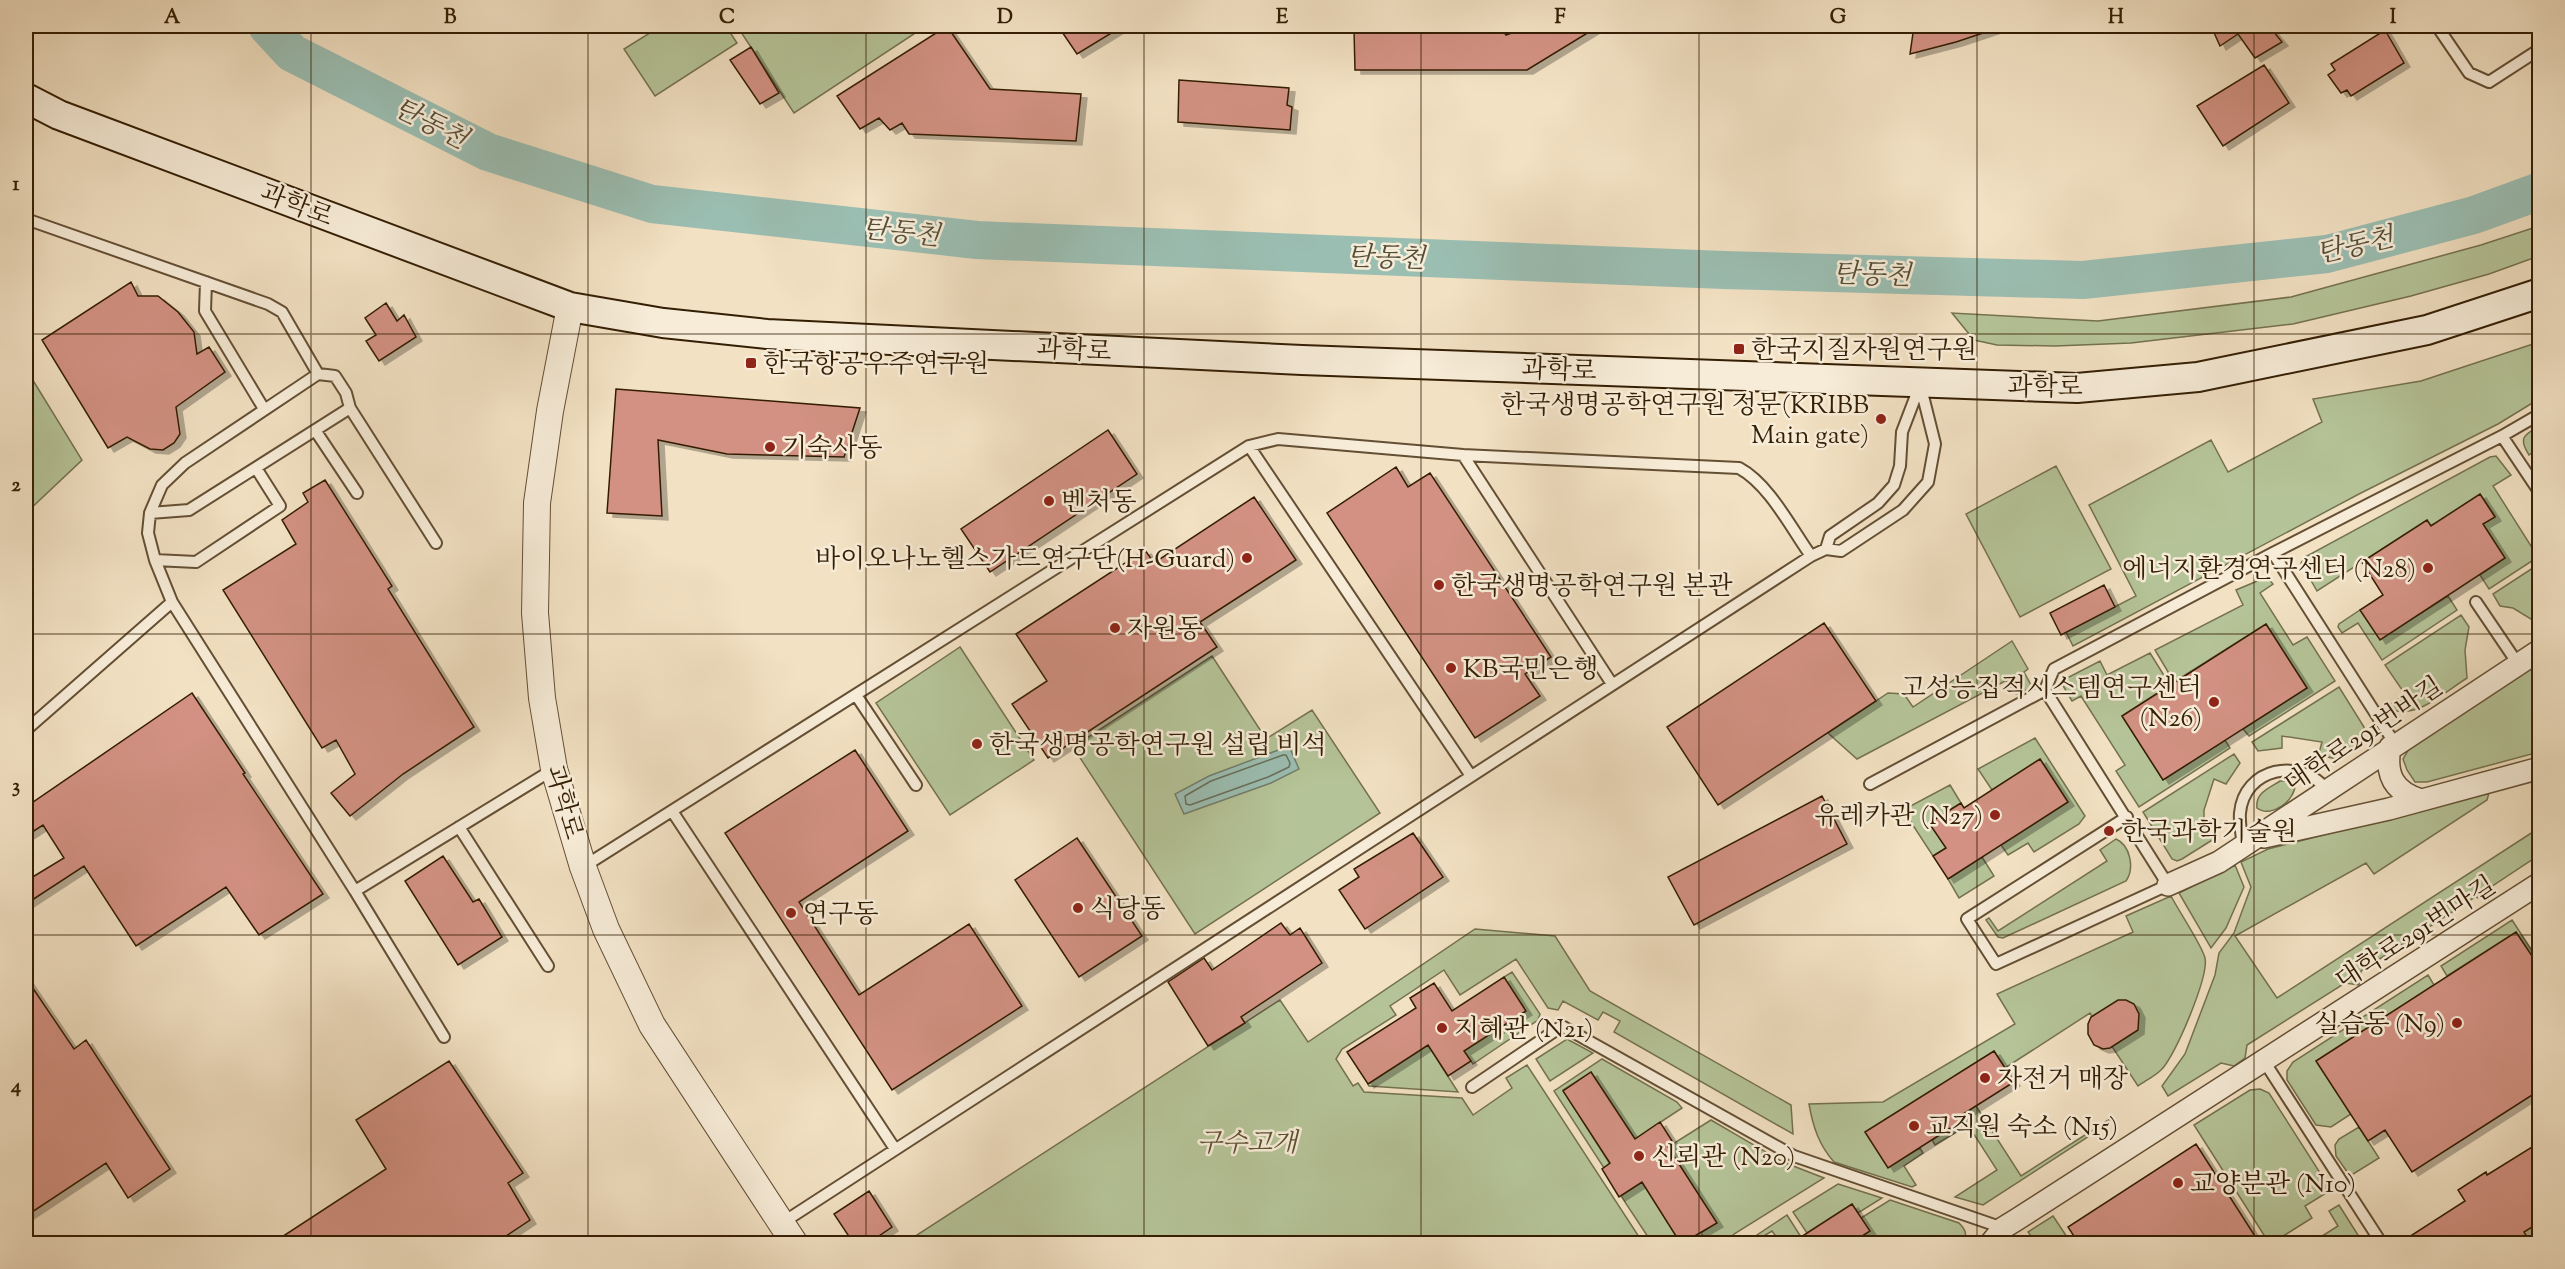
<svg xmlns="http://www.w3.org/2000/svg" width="2565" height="1269" viewBox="0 0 2565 1269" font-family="'Sorts Mill Goudy','Noto Serif KR',serif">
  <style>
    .green { fill: #b5c498; stroke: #74714e; stroke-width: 1.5 }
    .water { fill: #9bbeb2; stroke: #727e6c; stroke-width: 1.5 }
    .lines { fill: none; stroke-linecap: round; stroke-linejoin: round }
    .shore { stroke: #686e5b; stroke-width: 1.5 }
    .river { stroke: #9bbeb2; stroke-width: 38 }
    .building { fill: #d29182; stroke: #341e04; stroke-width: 1.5; filter: url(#shadow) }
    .service-casing { stroke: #644f34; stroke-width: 14 }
    .minor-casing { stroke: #644f34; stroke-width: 24 }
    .tertiary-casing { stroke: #644f34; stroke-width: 28 }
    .secondary-casing { stroke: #341e04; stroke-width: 32 }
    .service { stroke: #f7ecd8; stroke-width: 10 }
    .minor { stroke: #f7ecd8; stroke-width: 21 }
    .tertiary { stroke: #f7ecd8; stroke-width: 26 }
    .secondary { stroke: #f7ecd8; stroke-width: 28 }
    .grid { fill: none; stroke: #341e04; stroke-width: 1.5; stroke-opacity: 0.55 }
    .poi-dot { fill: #8f2418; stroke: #f7ecd8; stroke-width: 2 }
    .labels { text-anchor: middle; stroke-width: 5; stroke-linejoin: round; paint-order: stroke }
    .street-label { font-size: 26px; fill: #341e04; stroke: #f7ecd8 }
    .poi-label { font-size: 26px; fill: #341e04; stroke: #f7ecd8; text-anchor: start }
    .park-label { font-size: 26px; font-style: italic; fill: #5b5030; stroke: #f7ecd8 }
    .water-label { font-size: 27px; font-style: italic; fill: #534e38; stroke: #f7ecd8 }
    .neatline { fill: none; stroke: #341e04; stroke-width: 2 }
    .grid-label { font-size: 20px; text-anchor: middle; font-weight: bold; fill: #341e04 }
  </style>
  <defs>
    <filter id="shadow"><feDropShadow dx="6" dy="4" stdDeviation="0" flood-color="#0004"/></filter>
  </defs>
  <rect width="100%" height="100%" fill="#f2e1c3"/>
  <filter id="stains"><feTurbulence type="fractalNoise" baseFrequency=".00333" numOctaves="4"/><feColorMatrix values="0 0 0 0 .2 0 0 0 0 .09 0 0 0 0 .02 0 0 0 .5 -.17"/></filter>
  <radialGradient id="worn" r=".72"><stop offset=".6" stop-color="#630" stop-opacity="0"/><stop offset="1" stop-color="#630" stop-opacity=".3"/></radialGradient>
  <path class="green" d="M661,26H726L737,43L655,96L624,49Z
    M737,26H926L794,113Z
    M2539,226V256L2489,274L2411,296L2293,324L2131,343L2055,346L1997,345L1974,340L1952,313L2098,321L2291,297L2481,245Z
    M2539,342V399L2498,424L2359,494L2073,646L2066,632L2136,596L2089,505L2211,440L2228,472L2322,422L2313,399L2421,381Z
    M26,369L82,460L26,513Z
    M2539,426V448L2529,455C2518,438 2524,435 2539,426Z
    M2496,456L2511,475L2493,486L2538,557L2489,589L2480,575L2505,558L2483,524L2495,516L2480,494L2431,526L2427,520L2317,591L2301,563L2305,557L2490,457Z
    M2056,466L2111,569L2020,617L1966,514Z
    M2539,564V624L2513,608L2500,606L2493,594Z
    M2267,577L2273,584L2260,593L2293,645L2307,637L2335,681L2249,736L2243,729L2307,688L2266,624L2174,682L2155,650L2243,605L2236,590Z
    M2448,596L2457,610L2382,660L2358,623L2342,633L2338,627L2339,624L2360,610L2380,639Z
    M2461,615L2469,627L2465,650L2467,678C2446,691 2419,718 2392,710L2390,705L2405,694L2385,665Z
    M2012,641L2028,669L2024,672L2031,685L2030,688L2018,694L2014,693L2007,680L1857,759L1828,733L1888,693L1904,694L1913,707Z
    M960,647L1034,760L950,815L876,703Z
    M2150,653L2170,685L2122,716L2163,780L2225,740L2230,748L2139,807L2116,771L2125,765L2081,696L2072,701L2062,684L2065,679L2100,661L2107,675Z
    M1212,656L1266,739L1312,710L1380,813L1195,934L1073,747Z
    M2539,663V752L2427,782H2415L2407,770L2403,759L2410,747Z
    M2339,687L2364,727V742C2345,754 2341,765 2319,753L2322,742L2282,736V748L2258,751L2252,742Z
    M2035,738L2085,816L2079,824L2034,852L2028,843L2008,855L2001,845L2068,802L2040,759L1992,790L1978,769Z
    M2234,754L2240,763L2226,784L2214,779L2204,810V822H2215L2217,837L2182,859L2177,861L2172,859L2143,812Z
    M2280,781H2288L2295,784C2296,800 2271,819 2257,808C2255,793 2269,788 2280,781Z
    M1950,785L1961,803L1930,822L1946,848L1933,856L1903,810Z
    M2489,793L2487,800L2374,874L2366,863L2235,936L2277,998L2539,828V855L2491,887L2488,900L2475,897L2361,971L2359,985L2345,983L2247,1045L2245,1058L2234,1066L2221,1063L2168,1096L2162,1086L2185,1054L2215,975L2219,953L2234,933L2251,887L2241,862L2268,849Z
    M2116,839C2130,845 2135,868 2126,881L2003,938L1998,937L1986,920L1989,918L1998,931L2107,861L2100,850Z
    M1982,857L1994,876L1959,898L1948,879Z
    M2235,865L2244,887L2226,928L2211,948L2179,893Z
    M2171,896C2178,910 2202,945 2205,958C2209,976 2175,1057 2161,1070C2155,1076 2145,1081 2138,1086L2090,1013L2005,1068L1994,1051L1956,1075L2021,1176L2110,1119L2111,1122L1983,1205L1955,1197L1997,1170L1968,1125L1935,1145L1932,1140L1963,1120L1940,1085L1865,1132L1888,1167L1920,1148L1923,1153L1904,1166L1916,1185L1912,1187L1834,1162C1819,1145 1813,1127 1809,1104L1883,1102L2015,1024L1997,994L2133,932L2126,916Z
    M2512,920L2540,963L2539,968L2516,932L2447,976L2441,966Z
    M1475,929L1555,936L1590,991L1791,1105L1793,1134L1614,1032L1620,1021L1603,1012L1598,1020L1563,1001L1558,1010L1548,1008L1516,959L1460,995L1444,970L1390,1006L1396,1015L1342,1049L1336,1059L1353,1086L1358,1083L1364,1092L1462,1098L1473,1115L1512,1088L1506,1078L1527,1065L1643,1243L903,1244L1280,1000L1308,1042Z
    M1512,972L1540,1014L1538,1020L1473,1064L1464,1051L1504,977Z
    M2428,975L2434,985L2316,1061L2351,1114L2331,1127L2316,1125L2287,1080V1071L2293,1062Z
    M1567,1039L1593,1053L1550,1081L1536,1059Z
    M1428,1045L1458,1092L1369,1086L1368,1084Z
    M1602,1059L1677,1102L1682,1108L1635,1139L1591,1072L1563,1090L1610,1164L1604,1168L1554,1091Z
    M2260,1089L2269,1093L2331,1190L2305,1206L2312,1218L2272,1243H2269L2194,1125L2250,1090Z
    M1711,1120L1783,1162L1824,1178L1734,1234L1726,1243H1708L1701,1233L1716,1223L1668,1147Z
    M2359,1127L2379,1158L2350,1176L2336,1156L2335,1145L2339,1139Z
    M1642,1182L1681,1243H1652L1621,1196Z
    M1838,1184L1882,1198L1858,1213L1852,1204L1807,1233L1793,1212Z
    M1890,1200L1959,1223C1966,1230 1967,1234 1964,1243L1851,1244L1861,1218Z
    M2339,1205L2363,1243H2311L2338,1226L2329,1211Z
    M1787,1215L1801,1237L1790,1243H1781L1772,1231L1752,1243H1745Z
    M2053,1216L2071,1243H2036L2028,1232Z"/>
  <path class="water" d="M1289,746L1299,769L1271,783L1184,814L1175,794L1209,776Z"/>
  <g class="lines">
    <path class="shore" d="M1283,755H1286L1290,763L1289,767L1268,777L1190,805L1186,804L1185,796L1211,781Z"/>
    <path class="river" d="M267,26L292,53L488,152L652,204L977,240L1724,270L2083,280L2327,254L2474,215L2540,191"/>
  </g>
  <path class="building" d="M947,26L990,89L1081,94L1076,141L909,134L902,123L890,130L879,118L860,129L837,96Z
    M1058,26H1123L1077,54Z
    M1446,26H1500L1506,35L1531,26H1599L1527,70H1355L1354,30L1447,31Z
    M1914,26H1997L1998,28L1956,42L1910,54Z
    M2211,26H2269L2282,42L2255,58L2238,34L2220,46Z
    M2385,30L2404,63L2351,96L2347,90L2341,93L2328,75L2335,70L2331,64Z
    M751,47L779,93L760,104L730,60Z
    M2264,65L2289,103L2223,146L2197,106Z
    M1179,80L1289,88L1287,105L1292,107L1290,130L1178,122Z
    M131,282L138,296H158L178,312L194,332L197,354L209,347L225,372L176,407L180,434L174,443L163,450L150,449L127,437L108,448L42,340Z
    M386,303L397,321L404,315L416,337L379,361L366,341L376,335L365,318Z
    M616,389L860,408L844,457L727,454L658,440L662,516L607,513Z
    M1108,430L1137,474L990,572L961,529Z
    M1396,467L1408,487L1430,473L1551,657L1525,674L1540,696L1475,738L1327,513Z
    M325,480L392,586L388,589L474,727L403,774L350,816L331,793L355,774L336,740L322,748L223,590L296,544L282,520L308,502L303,493Z
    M2480,494L2495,517L2483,524L2505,558L2380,640L2360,610L2383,595L2362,562L2427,520L2431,526Z
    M1254,497L1296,560L1200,622L1217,647L1048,758L1012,704L1047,681L1016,634L1145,550L1154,563Z
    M2104,585L2115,607L2061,635L2050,613Z
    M1824,623L1876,701L1718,805L1667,727Z
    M2266,624L2307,688L2163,780L2122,716Z
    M192,693L245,773L243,774L323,894L259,935L226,887L136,946L84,866L26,904V881L64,858L43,825L26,836V807Z
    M855,750L908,831L799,902L859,995L969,924L1022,1006L892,1090L725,833Z
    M2040,759L2068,802L1948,879L1933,856L1946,848L1929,823L1961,803L1964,808Z
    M1822,796L1847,844L1694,925L1668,877Z
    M1413,833L1443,877L1365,929L1339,890L1359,877L1354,869Z
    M1077,838L1142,936L1079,977L1015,880Z
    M443,856L473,902L479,899L502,937L458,965L405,881Z
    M1281,923L1290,935L1300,928L1322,963L1241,1017L1245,1023L1208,1046L1168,982L1204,958L1212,970Z
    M2516,932L2540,968V1090L2412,1172L2385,1130L2368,1141L2316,1061Z
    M1504,977L1526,1011L1464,1051L1471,1061L1448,1076L1428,1045L1368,1084L1347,1052L1416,1008L1410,998L1434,983L1452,1011Z
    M26,978L74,1049L86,1040L170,1169L128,1198L106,1163L26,1216Z
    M2118,1000H2126L2134,1004L2139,1014L2138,1030L2110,1048L2103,1049L2094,1045L2088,1034V1024L2091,1017Z
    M1994,1051L2014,1082L1960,1116L1963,1120L1888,1168L1865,1132Z
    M449,1061L523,1173L508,1183L530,1220L494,1244H271L386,1169L356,1120Z
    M1591,1072L1635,1139L1660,1122L1674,1144L1668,1147L1717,1223L1681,1244L1642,1182L1619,1197L1602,1169L1610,1163L1563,1091Z
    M2540,1142V1222L2524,1232L2531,1244H2398L2465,1201L2458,1190L2486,1172L2487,1175Z
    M2196,1144L2260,1244H2079L2068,1227Z
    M869,1191L892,1227L867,1244H854L834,1214Z
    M1852,1204L1870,1231L1850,1244H1790Z"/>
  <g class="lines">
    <g class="service-casing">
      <path id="service" d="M2437,26L2469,73L2489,82L2540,49
        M26,219L268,304L282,312L318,374L335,376L346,393L350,408L436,543
        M206,282L205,311L264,409
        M315,430L357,493
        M2502,436L2540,493
        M1249,446L1471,776
        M1463,455L1612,684
        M256,468L280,506L196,562L155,560L148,533L150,513L162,485L185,463L318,374
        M150,513L189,510L350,408
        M1826,549L1830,536L1878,503L1894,485L1900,466L1902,432L1920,385
        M2273,553L2395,744
        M172,602L355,891
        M2476,602L2518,664
        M2045,690L2168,885L1996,964L1967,919L2127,817
        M856,695L916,785
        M26,730L172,602L155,560
        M1870,784L2045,690L2054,669L2273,553L2502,436L2540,414
        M672,811L895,1149
        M459,827L548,966
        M2243,846C2242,836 2239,823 2240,813C2244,768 2300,756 2327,790
        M583,867L1249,446L1278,439L1463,455L1739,468C1769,484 1791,528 1811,556
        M444,1037L355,891L554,769
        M2264,1061L2382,1244
        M1472,1087L1562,1026L1794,1156L2003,1228
        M782,1223L1811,556L1826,549L1841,551L1903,510L1928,482L1935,444L1920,384"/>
    </g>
    <g class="minor-casing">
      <path id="minor" d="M2390,747C2385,775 2394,792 2421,800
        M2264,837L2389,809L2540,768
        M2168,885L2219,862L2540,650
        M1990,1244L2003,1228L2016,1220L2540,883"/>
    </g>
    <g class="tertiary-casing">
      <path id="tertiary" d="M570,307L550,411L537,503L535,613L542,698L554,769L583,867L606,929L652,1025L795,1244"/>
    </g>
    <g class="secondary-casing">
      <path id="secondary" d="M26,98L59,115L570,307L663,323L767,334L1302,360L2077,388L2198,377L2427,330L2540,293"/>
    </g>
    <use href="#service" class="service"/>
    <use href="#minor" class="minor"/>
    <use href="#tertiary" class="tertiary"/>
    <use href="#secondary" class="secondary"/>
  </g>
  <path class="grid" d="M311,26V1244M588,26V1244M866,26V1244M1144,26V1244M1421,26V1244M1699,26V1244M1977,26V1244M2254,26V1244M26,334H2540M26,634H2540M26,935H2540"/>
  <g class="poi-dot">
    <rect x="1733" y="343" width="12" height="12" rx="3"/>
    <rect x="745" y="357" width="12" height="12" rx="3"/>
    <circle cx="1881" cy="419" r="6"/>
    <circle cx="770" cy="447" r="6"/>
    <circle cx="1049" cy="501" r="6"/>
    <circle cx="1247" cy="558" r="6"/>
    <circle cx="2428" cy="568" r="6"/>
    <circle cx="1439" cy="585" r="6"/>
    <circle cx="1115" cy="628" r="6"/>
    <circle cx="1451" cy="668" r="6"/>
    <circle cx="2214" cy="702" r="6"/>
    <circle cx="977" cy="744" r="6"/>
    <circle cx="1995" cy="815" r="6"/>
    <circle cx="2109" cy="831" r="6"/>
    <circle cx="1078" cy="908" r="6"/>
    <circle cx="791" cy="913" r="6"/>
    <circle cx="2457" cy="1023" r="6"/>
    <circle cx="1442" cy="1028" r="6"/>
    <circle cx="1985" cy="1078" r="6"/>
    <circle cx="1914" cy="1126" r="6"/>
    <circle cx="1639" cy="1156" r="6"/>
    <circle cx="2178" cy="1183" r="6"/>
  </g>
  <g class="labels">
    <g class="street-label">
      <text transform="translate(297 204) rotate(21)" y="9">과학로</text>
      <text transform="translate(1074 349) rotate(3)" y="9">과학로</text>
      <text transform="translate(1559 369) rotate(2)" y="9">과학로</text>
      <text x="2045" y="395">과학로</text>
      <text transform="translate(2363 734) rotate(-34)" y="9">대학로291번바길</text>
      <text transform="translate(565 802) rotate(74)" y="9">과학로</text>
      <text transform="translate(2415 932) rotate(-33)" y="9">대학로291번마길</text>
    </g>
    <g class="poi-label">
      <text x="1751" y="358">한국지질자원연구원</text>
      <text x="763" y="372">한국항공우주연구원</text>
      <text x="1869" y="413" text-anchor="end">한국생명공학연구원 정문(KRIBB<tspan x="1869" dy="30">Main gate)</tspan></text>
      <text x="782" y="456">기숙사동</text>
      <text x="1061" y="510">벤처동</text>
      <text x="1235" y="567" text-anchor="end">바이오나노헬스가드연구단(H-Guard)</text>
      <text x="2416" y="577" text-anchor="end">에너지환경연구센터 (N28)</text>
      <text x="1451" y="594">한국생명공학연구원 본관</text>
      <text x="1127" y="637">자원동</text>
      <text x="1463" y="677">KB국민은행</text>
      <text x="2202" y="696" text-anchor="end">고성능집적시스템연구센터<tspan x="2202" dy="30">(N26)</tspan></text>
      <text x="989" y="753">한국생명공학연구원 설립 비석</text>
      <text x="1983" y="824" text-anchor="end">유레카관 (N27)</text>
      <text x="2121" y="840">한국과학기술원</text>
      <text x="1090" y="917">식당동</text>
      <text x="803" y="922">연구동</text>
      <text x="2445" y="1032" text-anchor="end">실습동 (N9)</text>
      <text x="1454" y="1037">지혜관 (N21)</text>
      <text x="1997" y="1087">자전거 매장</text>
      <text x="1926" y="1135">교직원 숙소 (N15)</text>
      <text x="1651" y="1165">신뢰관 (N20)</text>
      <text x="2190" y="1192">교양분관 (N10)</text>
    </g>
    <g class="park-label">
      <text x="1247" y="1151">구수고개</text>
    </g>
    <g class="water-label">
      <text transform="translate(431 123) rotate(27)" y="9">탄동천</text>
      <text transform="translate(901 232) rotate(6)" y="9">탄동천</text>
      <text transform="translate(2355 245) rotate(-13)" y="9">탄동천</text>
      <text transform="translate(1386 257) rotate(2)" y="9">탄동천</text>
      <text transform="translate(1872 274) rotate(2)" y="9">탄동천</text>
    </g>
  </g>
  <rect width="2565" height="1269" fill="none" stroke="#f2e1c3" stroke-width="66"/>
  <rect x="33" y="33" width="2499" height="1203" class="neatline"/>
  <g class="grid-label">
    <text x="172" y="23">A</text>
    <text x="450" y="23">B</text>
    <text x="727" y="23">C</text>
    <text x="1005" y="23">D</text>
    <text x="1282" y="23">E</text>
    <text x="1560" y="23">F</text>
    <text x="1838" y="23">G</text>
    <text x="2116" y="23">H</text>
    <text x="2393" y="23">I</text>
    <text x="16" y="190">1</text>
    <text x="16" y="491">2</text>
    <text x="16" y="792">3</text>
    <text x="16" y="1092">4</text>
  </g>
  <rect width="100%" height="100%" filter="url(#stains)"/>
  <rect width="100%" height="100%" fill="url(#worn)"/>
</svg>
